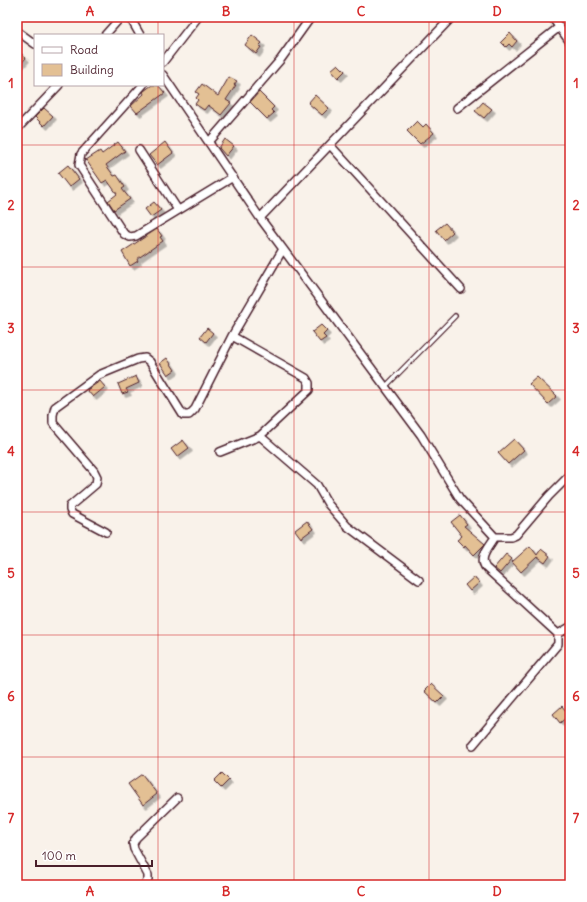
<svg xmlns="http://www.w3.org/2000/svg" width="587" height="902" viewBox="0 0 587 902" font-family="Delius,sans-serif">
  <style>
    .building { fill: #e3c094; stroke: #4a1f2b; filter: url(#shadow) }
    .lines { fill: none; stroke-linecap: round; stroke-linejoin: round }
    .lane-casing { stroke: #4a1f2b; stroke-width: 6 }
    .street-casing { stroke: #4a1f2b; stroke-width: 10 }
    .lane { stroke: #fff; stroke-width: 3.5 }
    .street { stroke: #fff; stroke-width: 7 }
    .grid { fill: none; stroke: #d62828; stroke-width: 1; stroke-opacity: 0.55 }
    .neatline { fill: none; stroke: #d62828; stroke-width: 1.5 }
    .grid-label { font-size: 13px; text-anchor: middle; font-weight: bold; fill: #d62828 }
  </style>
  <defs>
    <filter id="shadow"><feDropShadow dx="3.5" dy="3.5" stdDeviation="0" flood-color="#0004"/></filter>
  </defs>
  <rect width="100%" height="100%" fill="#f9f2ea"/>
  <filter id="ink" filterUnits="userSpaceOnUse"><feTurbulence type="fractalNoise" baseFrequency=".025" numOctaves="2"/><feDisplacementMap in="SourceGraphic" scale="8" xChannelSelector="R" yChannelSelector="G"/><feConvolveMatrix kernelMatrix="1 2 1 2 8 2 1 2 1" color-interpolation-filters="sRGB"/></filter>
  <g filter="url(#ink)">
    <path class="building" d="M510,33L517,41L512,47L509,44L506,47L501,42Z
      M252,35L262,43L259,46L261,47L256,54L245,45Z
      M17,50L26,58L17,68Z
      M338,64L345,71L338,78L331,70Z
      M229,77L237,81L234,85H236L226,100L231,103L221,115L208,105L204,110L195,104L198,100L196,98L199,94L196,92L202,84L218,96Z
      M152,85H158L165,93L137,113L131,106L144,94L143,92L144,91Z
      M259,92L274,107L271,110L274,113L267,119L250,102Z
      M315,95L329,108L322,115L308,103Z
      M483,102L492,109L484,118L475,111Z
      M44,108L53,116L44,126L35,117Z
      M417,121L423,127L426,124L434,133L420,144L407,131Z
      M225,139L234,146L226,156L219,148Z
      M118,142L125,151L106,165L114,176L117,175L125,187L122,189L130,199L114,210L108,201L117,194L107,180L102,183L86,160L100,151L102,154Z
      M165,142L173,153L157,165L149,155Z
      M68,165L79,179L69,187L58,173Z
      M154,202L161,210L151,217L145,209Z
      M445,223L453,232L444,240L436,230Z
      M157,229L162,236L160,237L163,241L137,259L138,261L130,266L122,252Z
      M321,325L327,331L323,335L326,338L320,342L312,332Z
      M207,328L213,333L206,342L200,337Z
      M167,358L175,370L168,375L160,363Z
      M136,376L139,383L126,389L128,392L122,394L118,384Z
      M537,377L557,396L548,404L529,384Z
      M100,381L105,387L93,397L87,390Z
      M514,439L524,450L508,464L498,453Z
      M183,440L189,448L177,457L171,449Z
      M460,515L467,524L464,526L485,544L474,555L465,545L464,547L457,540L462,536L451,522Z
      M307,521L313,529L301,538L295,530Z
      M530,546L537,555L541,549L550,556L545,563L537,557L521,572L512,562Z
      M506,554L512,559L500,573L494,568Z
      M474,577L479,583L470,591L465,585Z
      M431,684L444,696L437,703L424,691Z
      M562,706L569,715L560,723L553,714Z
      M222,773L229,780L221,788L214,781Z
      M142,774L157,794L143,805L128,784Z"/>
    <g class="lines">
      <g class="lane-casing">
        <path id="lane" d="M386,386L455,316"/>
      </g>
      <g class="street-casing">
        <path id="street" d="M126,17L132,21L140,35
          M552,17L570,42
          M17,31L35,44
          M105,35L121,17
          M163,62L198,17
          M163,75L260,218L421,435L460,499L495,537C489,547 478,558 486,568L558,634L570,627
          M143,85L81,154L79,165L124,234L130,237L136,236L233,177
          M457,108L558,28
          M17,129L59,85
          M209,142L281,59L311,17
          M330,145L461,289
          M139,150L178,210
          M260,218L452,17
          M260,436L317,485L328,504L347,526L419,580
          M220,452L260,436L309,390V383L306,378L232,336
          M106,532L72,514L70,510V506L96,484L97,477L94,471L53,423V415L55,407L99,375L138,359L145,358L150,362L183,415H189L195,409L232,336L283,249
          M495,537H511L516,535L549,496L570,475
          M473,745L558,644V634
          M145,885L148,879V875L134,849L133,844L136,838L177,798"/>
      </g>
      <use href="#lane" class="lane"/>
      <use href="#street" class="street"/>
    </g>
  </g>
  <path class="grid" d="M158,17V35M294,17V885M429,17V885M158,85V885M17,145H570M17,267H570M17,390H570M17,512H570M17,635H570M17,757H570"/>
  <rect width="587" height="902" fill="none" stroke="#fff" stroke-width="44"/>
  <rect x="34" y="34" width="130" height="52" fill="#ffffff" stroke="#b7a5aa"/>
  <rect x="42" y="47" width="20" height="6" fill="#ffffff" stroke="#b7a5aa"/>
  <text x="70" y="54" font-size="12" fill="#4a1f2b">Road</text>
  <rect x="42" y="64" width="20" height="12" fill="#e3c094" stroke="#b7a5aa"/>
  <text x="70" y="74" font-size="12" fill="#4a1f2b">Building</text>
  <path d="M36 860v6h116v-6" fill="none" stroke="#4a1f2b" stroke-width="2"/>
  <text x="42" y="860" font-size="12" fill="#4a1f2b" stroke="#ffffff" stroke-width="3" paint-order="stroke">100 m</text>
  <rect x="22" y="22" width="543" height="858" class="neatline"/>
  <g class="grid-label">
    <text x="90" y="16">A</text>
    <text x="226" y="16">B</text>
    <text x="361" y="16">C</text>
    <text x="497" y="16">D</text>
    <text x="11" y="88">1</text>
    <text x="576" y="88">1</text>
    <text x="11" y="210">2</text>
    <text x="576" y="210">2</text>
    <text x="11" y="333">3</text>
    <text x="576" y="333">3</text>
    <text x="11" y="456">4</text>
    <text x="576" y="456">4</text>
    <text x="11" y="578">5</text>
    <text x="576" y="578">5</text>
    <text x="11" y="701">6</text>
    <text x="576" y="701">6</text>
    <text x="11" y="823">7</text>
    <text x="576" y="823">7</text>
    <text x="90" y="896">A</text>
    <text x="226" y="896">B</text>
    <text x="361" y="896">C</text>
    <text x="497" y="896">D</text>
  </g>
</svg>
